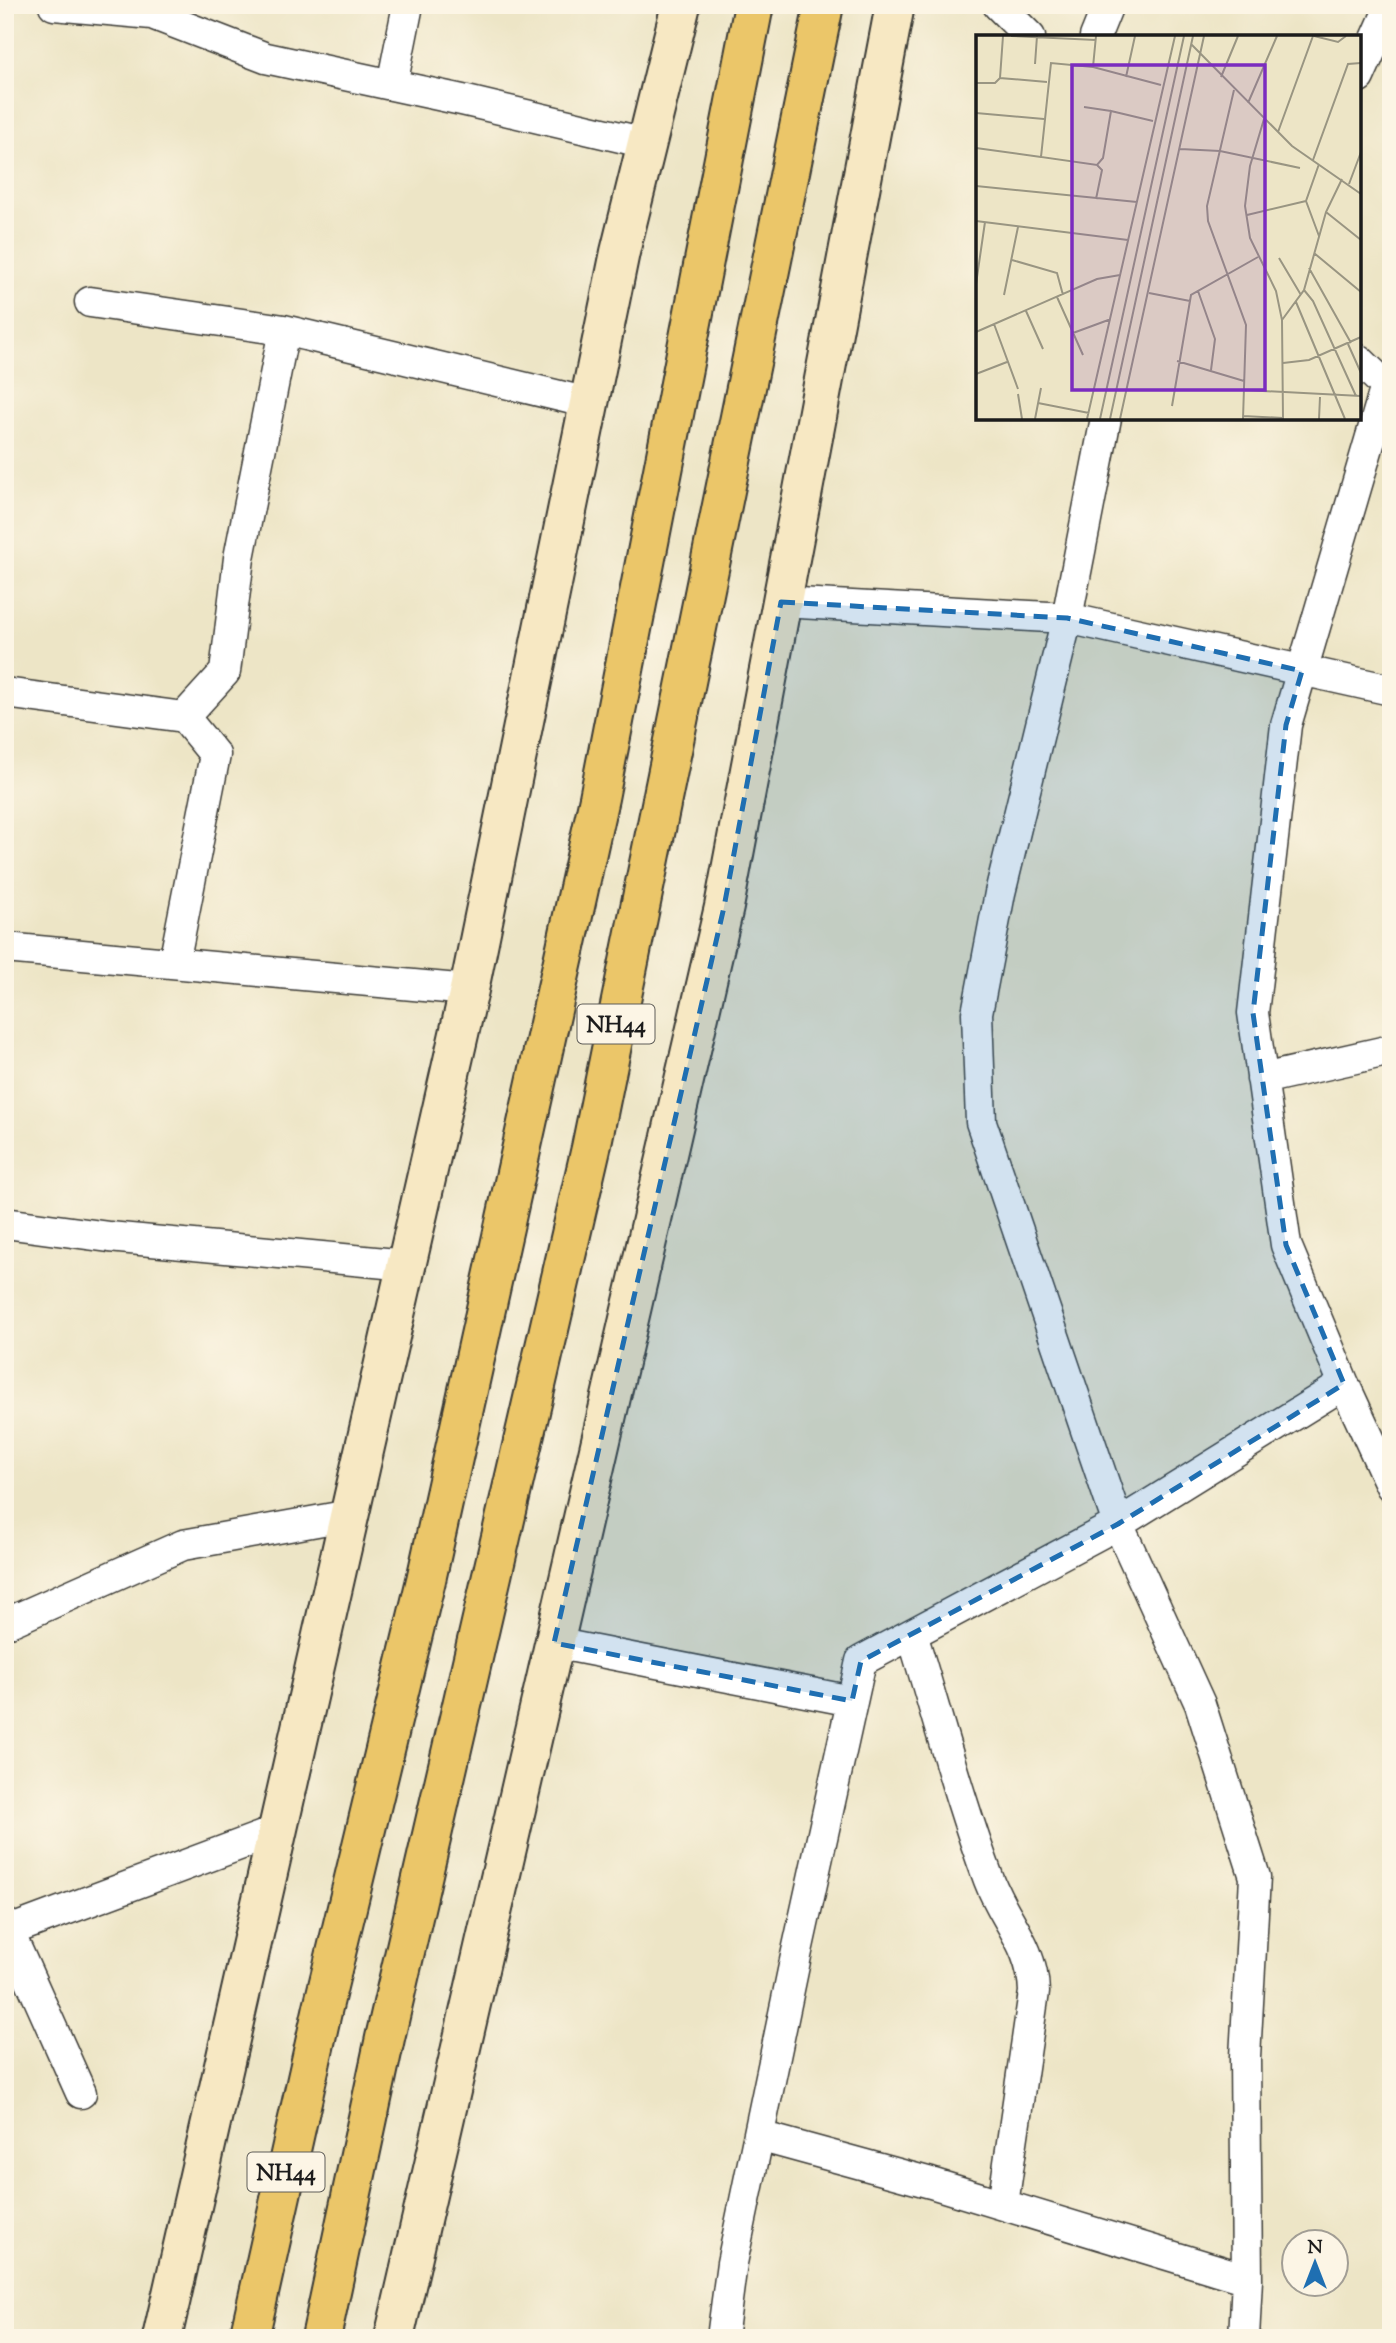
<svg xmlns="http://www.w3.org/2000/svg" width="1396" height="2343" viewBox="0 0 1396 2343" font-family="'Sorts Mill Goudy',serif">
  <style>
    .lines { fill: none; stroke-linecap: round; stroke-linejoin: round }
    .street-casing { stroke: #3b3a36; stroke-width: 33 }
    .secondary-casing { stroke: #3b3a36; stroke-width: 42 }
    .highway-casing { stroke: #3b3a36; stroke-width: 42 }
    .street { stroke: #fff; stroke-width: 30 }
    .secondary { stroke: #f7e8c3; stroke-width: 38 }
    .highway { stroke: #ebc669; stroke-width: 38 }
    .marked { fill: #1f6fb2; fill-opacity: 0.2; stroke: #1f6fb2; stroke-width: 5; stroke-dasharray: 14 9; stroke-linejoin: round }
    .labels { text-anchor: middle; stroke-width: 6; stroke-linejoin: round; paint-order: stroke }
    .shield { fill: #fcf5e5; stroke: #5f5d58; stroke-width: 2 }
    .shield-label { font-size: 23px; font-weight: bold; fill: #1c1c1c }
    .inset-road { fill: none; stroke: #999582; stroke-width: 2 }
    .view { fill: #7b2cbf; fill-opacity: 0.15; stroke: #7b2cbf; stroke-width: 3.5 }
    .inset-edge { fill: none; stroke: #1c1c1c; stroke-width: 3.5 }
  </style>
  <rect width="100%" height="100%" fill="#fcf5e5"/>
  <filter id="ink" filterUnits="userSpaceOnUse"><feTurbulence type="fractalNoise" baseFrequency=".0143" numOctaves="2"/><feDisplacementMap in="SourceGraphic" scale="14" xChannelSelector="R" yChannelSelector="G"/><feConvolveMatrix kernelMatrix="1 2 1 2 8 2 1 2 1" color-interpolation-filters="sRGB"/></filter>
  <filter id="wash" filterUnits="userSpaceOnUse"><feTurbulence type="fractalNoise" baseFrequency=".00686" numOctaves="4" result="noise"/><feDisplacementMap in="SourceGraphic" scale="28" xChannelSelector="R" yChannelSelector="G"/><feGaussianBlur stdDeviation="1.57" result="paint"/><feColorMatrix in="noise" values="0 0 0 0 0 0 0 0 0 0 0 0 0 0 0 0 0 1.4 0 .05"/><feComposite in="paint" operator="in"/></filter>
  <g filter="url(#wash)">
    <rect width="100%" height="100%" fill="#ede5c6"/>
  </g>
  <g filter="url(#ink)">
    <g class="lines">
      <g class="street-casing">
        <path id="street" d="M54,5L152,14
          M153,5L152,14L266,58L462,100L646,143
          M998,5L1030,37
          M1095,37L1108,5
          M1359,77L1391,5
          M392,85L408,5
          M90,302L284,330
          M1359,360L1391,391
          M1386,386L1286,725L1253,1013L1286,1245L1344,1384L1391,1486
          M1106,418L1067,618L1000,893L977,1013L981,1122L1118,1524L1200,1704L1255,1877L1245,2057L1247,2279L1244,2338
          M781,602L1067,618L1391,690
          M5,693L184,717L225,672L239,558L284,330L589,403
          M5,948L469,990
          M174,963L215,755L184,717
          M1262,1079L1391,1050
          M5,1223L109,1237L407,1265
          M5,1624L183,1545L350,1515
          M912,1634C937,1715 959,1800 989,1880C1004,1920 1033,1946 1034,1992L1003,2204
          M554,1643L852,1701
          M5,1923L81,2093
          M9,1931L279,1830
          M759,2136L931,2183L1247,2279
          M722,2338L732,2263L796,1956L861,1661L1118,1524L1344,1384"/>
      </g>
      <g class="secondary-casing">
        <path id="secondary" d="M162,2338L469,990L620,252L681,5
          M394,2338L724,907L895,5"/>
      </g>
      <g class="highway-casing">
        <path id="highway" d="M249,2338L323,2007L426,1580L599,798L754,5
          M321,2338L385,2038L591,1148L824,5"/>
      </g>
      <use href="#street" class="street"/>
      <use href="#secondary" class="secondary"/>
      <use href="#highway" class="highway"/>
    </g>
  </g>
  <path class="marked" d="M781,602L1067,618L1302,671L1286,725L1253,1013L1286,1245L1344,1384L1118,1524L861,1661L852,1701L554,1643L724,907Z"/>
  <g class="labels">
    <g class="shield">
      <rect x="577.5" y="1004.5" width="77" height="39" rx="5"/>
      <rect x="247.5" y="2152.5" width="77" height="39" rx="5"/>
    </g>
    <g class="shield-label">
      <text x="616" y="1032">NH44</text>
      <text x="286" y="2180">NH44</text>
    </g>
  </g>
  <g transform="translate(976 35)">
    <rect width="385" height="385" fill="#ede5c6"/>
    <path class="inset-road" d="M27,1L24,43L71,47M35,1L120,5M120,1L117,32L185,50M338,1L362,7L370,1M215,9L316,111L385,159M59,29L61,1M117,32L75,28L65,122L121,130L127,123L135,76L177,86M150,42L159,1M245,42L262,1M0,48H19L24,43M258,55L231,171L232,186L270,290L267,384M272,68L301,1M108,72L135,76M0,78L68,84M288,84L274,131L269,171L274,203L300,256L306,285L307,384M302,97L337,1M0,113L65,122M204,114L244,116L324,133M337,125L372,29L385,28M343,129L330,166L343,201M373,149L385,117M0,151L161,167M120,164L126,135L121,130M350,177L385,205M271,180L330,166M0,186L152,205M338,218L385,257M303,223L325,260M36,225L81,238L87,260M333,233L375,308M0,249L9,187M328,255L337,266L380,361M222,256L239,304L235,335M173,258L214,266M28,260L42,192M81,262L107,320M320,267L369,384M50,276L67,314M306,285L328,255L350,177L366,144M18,289L42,354M0,297L121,244L144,240M97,298L135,284M372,309L385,338M201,326L268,346M307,328L333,325L385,302M0,339L31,327M268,355L385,361M42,359L46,384M62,368L113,378M196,371L215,260L282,222M267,381L307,383M59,384L65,353M111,384L199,1M124,384L208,1M134,384L217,1M144,384L228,1M343,384L344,362"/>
    <path class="view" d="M96,30H289V355H96Z"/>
    <rect width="385" height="385" class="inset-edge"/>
  </g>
  <rect width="1396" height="2343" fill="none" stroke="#fcf5e5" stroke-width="28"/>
  <g transform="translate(1315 2263)"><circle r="33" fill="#fcf5e5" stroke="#a29e95" stroke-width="2"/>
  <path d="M0-5L12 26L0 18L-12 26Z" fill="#1f6fb2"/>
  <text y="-10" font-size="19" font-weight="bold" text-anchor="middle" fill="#1c1c1c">N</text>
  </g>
</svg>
